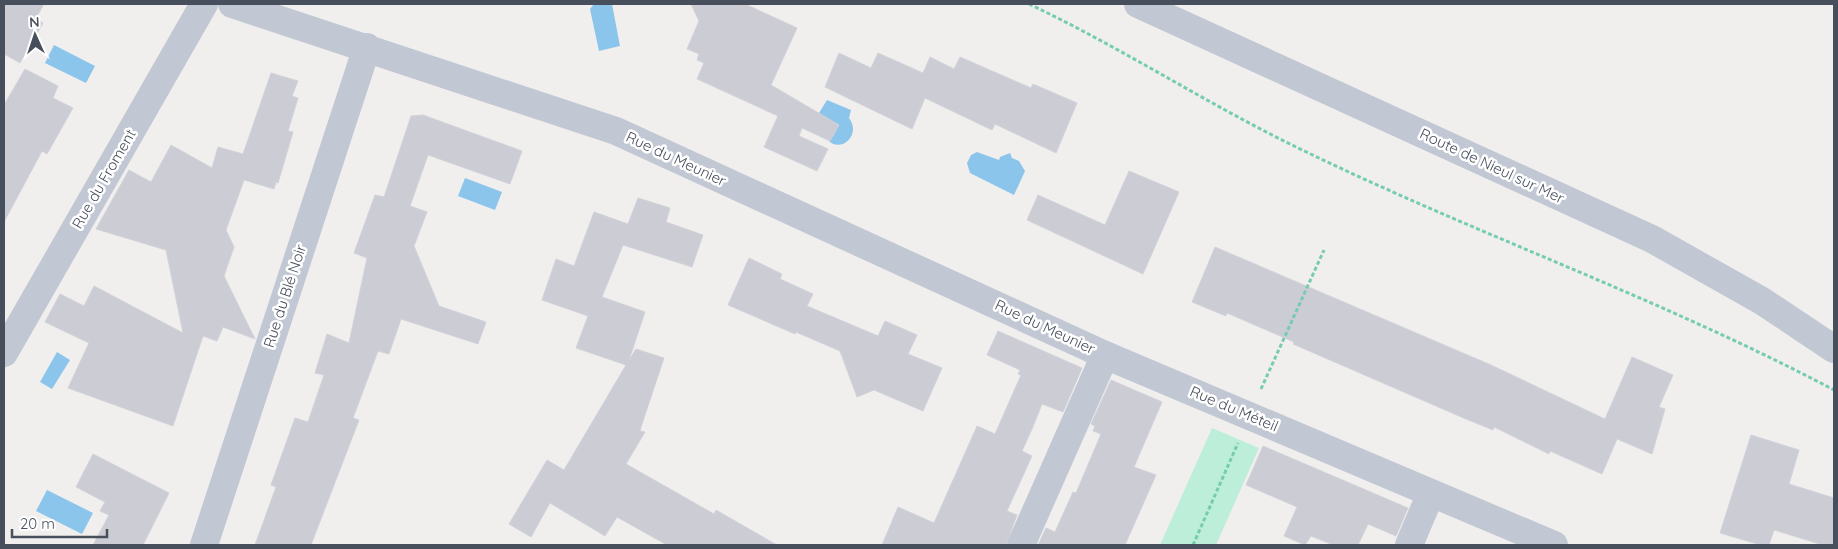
<svg xmlns="http://www.w3.org/2000/svg" width="1838" height="549" viewBox="0 0 1838 549" font-family="Quicksand,sans-serif">
  <style>
    .green { fill: #bdeed9 }
    .water { fill: #8bc5eb }
    .building { fill: #cbccd4; stroke: #d2d3da }
    .lines { fill: none; stroke-linecap: round; stroke-linejoin: round }
    .path { stroke: #75ccb1; stroke-width: 3; stroke-dasharray: 4 2.5; stroke-linecap: butt }
    .minor { stroke: #c2c8d3; stroke-width: 28 }
    .tertiary { stroke: #c2c8d3; stroke-width: 28 }
    .labels { text-anchor: middle; stroke-width: 5; stroke-linejoin: round; paint-order: stroke }
    .street-label { font-size: 15px; fill: #474e5c; stroke: #fff }
  </style>
  <rect width="100%" height="100%" fill="#f1efee"/>
  <path class="green" d="M1212,428L1259,448L1216,545H1160Z"/>
  <path class="water" d="M594,4H612L620,46L599,51L590,9Z
    M54,45L95,66L86,83L45,63Z
    M827,100L851,110L849,118C862,135 840,154 828,140C822,134 821,121 819,113Z
    M977,152L999,160L1000,157L1010,153L1012,158L1019,161L1025,171L1014,195L970,173L967,163L971,155Z
    M465,178L502,192L495,210L458,196Z
    M57,352L70,360L52,389L40,382Z
    M47,490L93,513L82,534L36,511Z"/>
  <path class="building" d="M4,4H44L36,18L43,23L20,63L4,54Z
    M691,4H745L797,28L771,85L839,125L830,141L802,128L799,136L828,149L817,171L764,147L778,116L697,79L704,63L697,60L699,54L687,49L699,21Z
    M839,53L871,68L878,53L923,73L930,57L954,69L960,57L1031,88L1033,84L1077,103L1056,153L995,124L992,130L925,98L912,129L825,87Z
    M25,69L58,86L53,98L73,108L47,154L42,151L4,222V105Z
    M271,73L298,81L292,96L298,98L288,131L293,132L278,183L276,182L274,189L244,180L226,230L234,247L224,276L255,339L223,327L217,341L203,336L173,426L68,388L89,343L45,322L60,294L84,306L94,286L183,333L166,250L96,229L129,170L151,182L171,145L212,168L218,147L243,154Z
    M423,115L522,151L510,184L428,155L410,206L427,212L414,246L439,306L486,322L478,344L401,319L389,354L378,351L353,418L359,420L311,545H255L276,487L271,485L295,418L308,422L324,375L315,373L327,334L349,343L367,258L354,253L375,195L384,197L411,116Z
    M1129,171L1179,192L1143,274L1027,220L1038,195L1105,225Z
    M638,198L670,208L666,222L703,235L692,267L623,245L602,297L645,312L629,360L636,349L664,358L641,427L640,431L645,432L626,464L714,514L716,510L777,545H667L617,517L605,536L550,503L531,537L509,524L547,460L564,470L626,365L576,348L588,316L542,300L556,259L574,266L594,212L628,224Z
    M1215,247L1491,365L1605,419L1632,357L1673,375L1659,407L1665,409L1652,454L1617,439L1602,474L1550,451L1549,454L1494,427L1493,430L1466,419L1293,344L1294,342L1227,313L1226,316L1192,302Z
    M749,258L782,274L780,279L813,294L807,306L878,336L885,321L917,335L908,354L942,368L923,411L874,390L857,397L840,351L796,332L795,334L728,305Z
    M998,331L1082,368L1063,412L1042,404L1032,429L1022,451L1032,456L1007,511L1017,515L1006,545H882L898,507L934,523L977,426L995,434L1021,375L1018,374L1020,370L987,355Z
    M1111,380L1162,402L1134,467L1156,475L1125,545H1038L1046,528L1055,532L1073,492L1076,493L1101,434L1093,431L1095,426L1091,424Z
    M1751,435L1799,450L1789,484L1834,498V545H1823L1774,530L1769,545H1761L1720,533Z
    M1263,446L1408,508L1396,536L1368,524L1358,545H1333L1311,536L1305,545L1284,536L1297,507L1246,485Z
    M93,454L169,493L143,545H93L109,515L100,511L105,502L76,487Z"/>
  <g class="lines">
    <path class="path" d="M1029,4C1118,46 1201,100 1290,144C1469,232 1658,297 1834,390
      M1261,389L1324,250
      M1193,545L1238,443"/>
    <path class="minor" d="M232,4L616,131L1105,355L1554,545
      M4,353L204,4
      M204,545L367,47
      M1021,545L1105,355
      M1409,545L1431,493"/>
    <path class="tertiary" d="M1138,4L1652,239L1762,301L1834,349"/>
  </g>
  <g class="labels">
    <g class="street-label">
      <text transform="translate(676 159) rotate(25)" y="5">Rue du Meunier</text>
      <text transform="translate(1492 166) rotate(25)" y="5">Route de Nieul sur Mer</text>
      <text transform="translate(104 179) rotate(-60)" y="5">Rue du Froment</text>
      <text transform="translate(285 296) rotate(-72)" y="5">Rue du Blé Noir</text>
      <text transform="translate(1045 327) rotate(25)" y="5">Rue du Meunier</text>
      <text transform="translate(1234 409) rotate(23)" y="5">Rue du Méteil</text>
    </g>
  </g>
  <rect width="1838" height="549" fill="none" stroke="#474e5c" stroke-width="10"/>
  <g transform="translate(35 35) rotate(357)" stroke="#ffffff" stroke-width="4" paint-order="stroke">
  <path d="M0-4L9 19L0 12L-9 19Z" fill="#474e5c"/>
  <text y="-8" font-size="14" font-weight="bold" text-anchor="middle" fill="#474e5c">N</text>
  </g>
  <path d="M12 529v8h95v-8" fill="none" stroke="#474e5c" stroke-width="2.5"/>
  <text x="20" y="529" font-size="15" fill="#474e5c" stroke="#ffffff" stroke-width="4" paint-order="stroke">20 m</text>
</svg>
